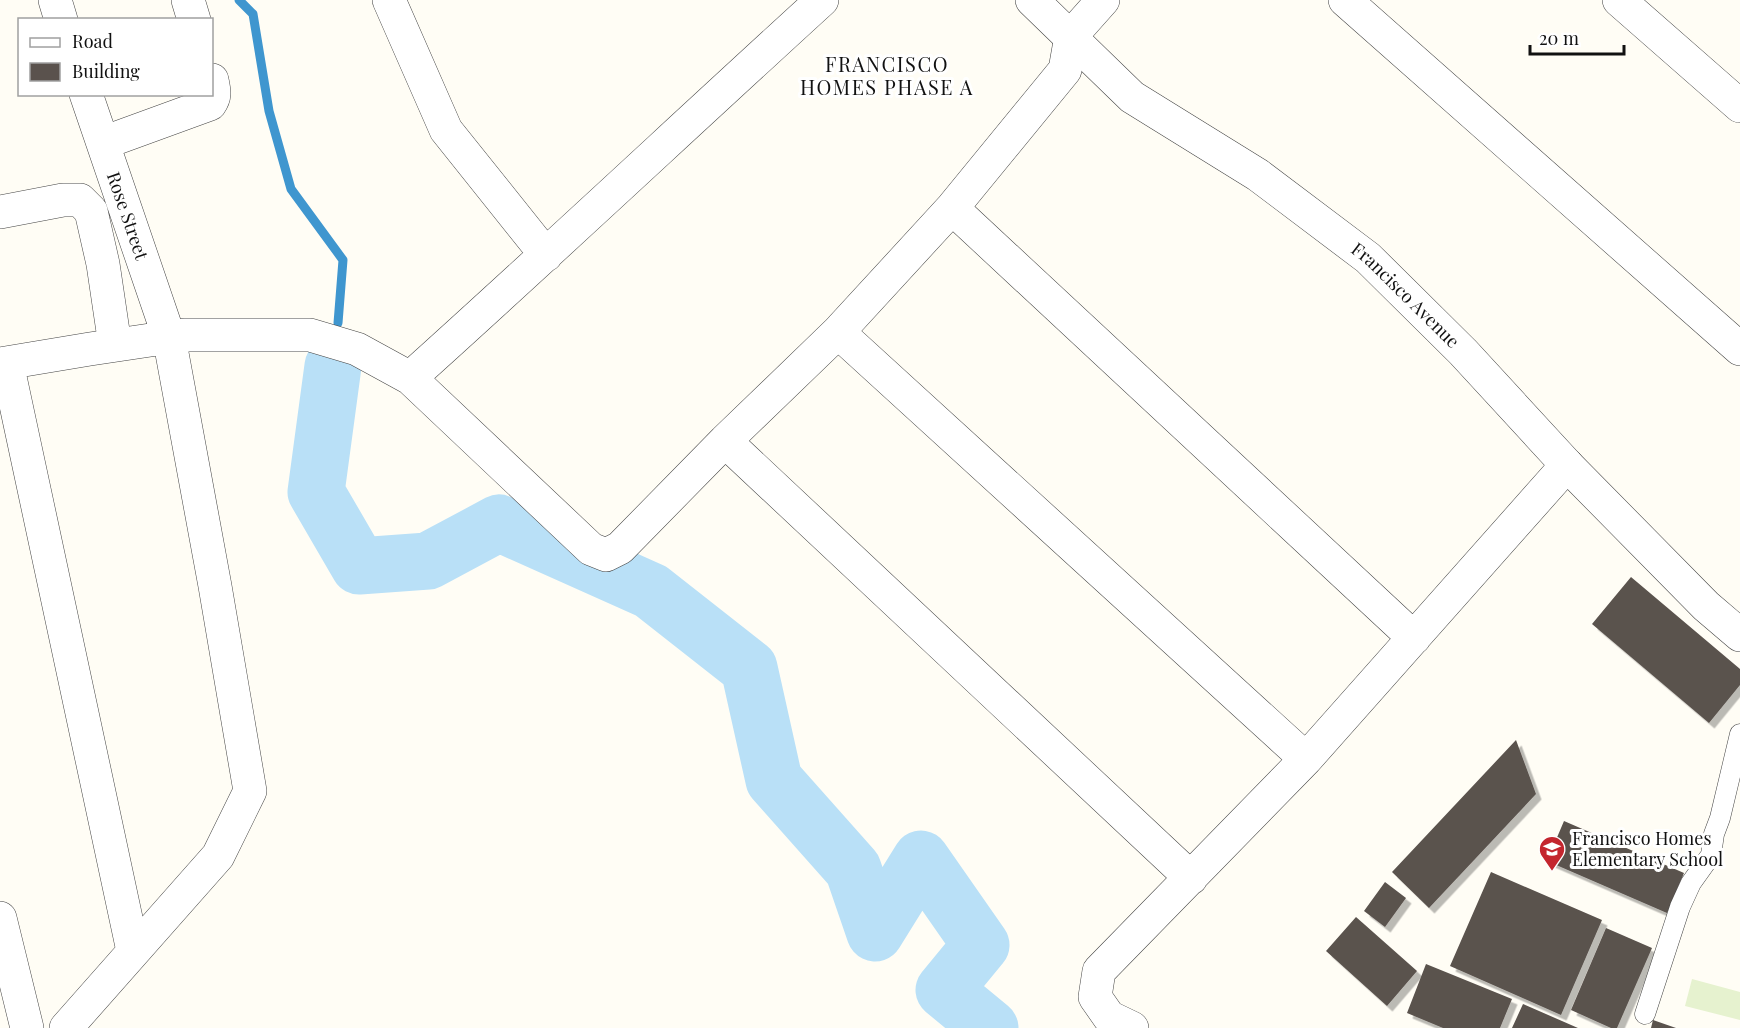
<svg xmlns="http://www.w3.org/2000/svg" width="1740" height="1028" viewBox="0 0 1740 1028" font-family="'Playfair Display',serif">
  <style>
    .pitch { fill: #e6f2cf }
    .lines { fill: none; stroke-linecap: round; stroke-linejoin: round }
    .stream { stroke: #3f96cf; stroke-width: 9 }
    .river { stroke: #b9e0f7; stroke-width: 57 }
    .building { fill: #5a524d; filter: url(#shadow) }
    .service-casing { stroke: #444; stroke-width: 21 }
    .minor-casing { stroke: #444; stroke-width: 34 }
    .tertiary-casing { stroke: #444; stroke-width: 34 }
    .service { stroke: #fff; stroke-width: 20 }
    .minor { stroke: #fff; stroke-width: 33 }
    .tertiary { stroke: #fff; stroke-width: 33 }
    .labels { text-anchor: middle; stroke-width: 6; stroke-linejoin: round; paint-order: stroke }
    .street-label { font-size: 18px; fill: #111; stroke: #fff }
    .poi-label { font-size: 18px; fill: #111; stroke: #fff; text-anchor: start }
    .neighbourhood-label { font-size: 20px; letter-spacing: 1.5px; fill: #111; stroke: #fff }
  </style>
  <defs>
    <filter id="shadow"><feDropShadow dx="5.5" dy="5.5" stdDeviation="0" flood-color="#0004"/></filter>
  </defs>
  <rect width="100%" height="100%" fill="#fffdf5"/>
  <path class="pitch" d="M1692,979L1740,992V1020L1685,1006Z"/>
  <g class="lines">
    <path class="stream" d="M239,0L253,14L269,111L291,189L343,260L338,323"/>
    <path class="river" d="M333,366L316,492L359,566L428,561L499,523L651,591L749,668L774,780L853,869L875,933L921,859L981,945L944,990L990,1028"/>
  </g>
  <path class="building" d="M1631,577L1740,669V685L1709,723L1592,624Z
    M1516,740L1536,794L1429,908L1392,872Z
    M1564,821L1684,873L1667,913L1547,861Z
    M1491,872L1602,920L1561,1015L1450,966Z
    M1385,882L1406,898L1385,927L1364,911Z
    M1356,917L1417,971L1387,1006L1326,951Z
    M1606,928L1652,948L1617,1028H1611L1571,1010Z
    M1426,964L1512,999L1500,1028H1443L1407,1013Z
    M1523,1004L1578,1028H1512Z
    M1653,1020L1676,1028H1651Z"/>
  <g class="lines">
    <g class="service-casing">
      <path id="service" d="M1645,1014L1680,907L1691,883L1711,855L1714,834L1720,818L1740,734"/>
    </g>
    <g class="minor-casing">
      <path id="minor" d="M55,0L61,20
        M188,0L194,20
        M389,0L446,130L546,255
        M1345,0L1740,349
        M103,143L210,104C216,96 214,90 212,80
        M952,208L1414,638
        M0,212L63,200H80L91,211L103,264L115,345
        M838,332L1306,759
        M7,363L133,951
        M0,364L90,349L184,335H310L357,349L410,378L591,549L606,555L620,548L725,441L838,332L952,208L1065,70L1071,36L1103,0
        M410,378C549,253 684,126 822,0
        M725,441L1191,878
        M0,918L27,1028
        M66,1028L218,856L250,791L215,586L169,337L86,94
        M1132,1028L1109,1017L1095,997L1099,971L1306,759L1567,465"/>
    </g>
    <g class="tertiary-casing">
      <g id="tertiary">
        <path id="s1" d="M1032,0L1132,97L1258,175L1368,258L1463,352L1567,465L1706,606L1740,635"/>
        <path d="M1619,0L1740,106"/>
      </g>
    </g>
    <use href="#service" class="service"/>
    <use href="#minor" class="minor"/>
    <use href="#tertiary" class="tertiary"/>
  </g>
  <defs>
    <g id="school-pin" transform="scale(1.35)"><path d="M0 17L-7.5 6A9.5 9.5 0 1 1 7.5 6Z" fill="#c4262e" stroke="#fff"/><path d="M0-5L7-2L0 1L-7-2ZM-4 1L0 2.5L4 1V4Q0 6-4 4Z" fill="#fff"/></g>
  </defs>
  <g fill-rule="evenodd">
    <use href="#school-pin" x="1552" y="849"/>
  </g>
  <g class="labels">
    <g class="street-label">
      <text transform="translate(127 216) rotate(71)" y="6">Rose Street</text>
      <text dy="6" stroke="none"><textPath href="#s1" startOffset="478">Francisco Avenue</textPath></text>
    </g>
    <g class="poi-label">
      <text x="1572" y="845">Francisco Homes<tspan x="1572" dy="21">Elementary School</tspan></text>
    </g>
    <g class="neighbourhood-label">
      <text x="887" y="72">FRANCISCO<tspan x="887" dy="23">HOMES PHASE A</tspan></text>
    </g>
  </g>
  <rect x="18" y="18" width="195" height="78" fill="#ffffff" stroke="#a0a0a0" stroke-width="1.5"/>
  <rect x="30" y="38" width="30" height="9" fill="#ffffff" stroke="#a0a0a0" stroke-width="1.5"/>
  <text x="72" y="48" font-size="18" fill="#111111">Road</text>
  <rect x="30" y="63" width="30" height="18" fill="#5a524d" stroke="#a0a0a0" stroke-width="1.5"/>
  <text x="72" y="78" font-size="18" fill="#111111">Building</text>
  <path d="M1530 45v9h94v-9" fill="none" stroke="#111111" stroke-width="3"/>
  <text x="1539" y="45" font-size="18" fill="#111111" stroke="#ffffff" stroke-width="4.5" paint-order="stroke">20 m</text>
</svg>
